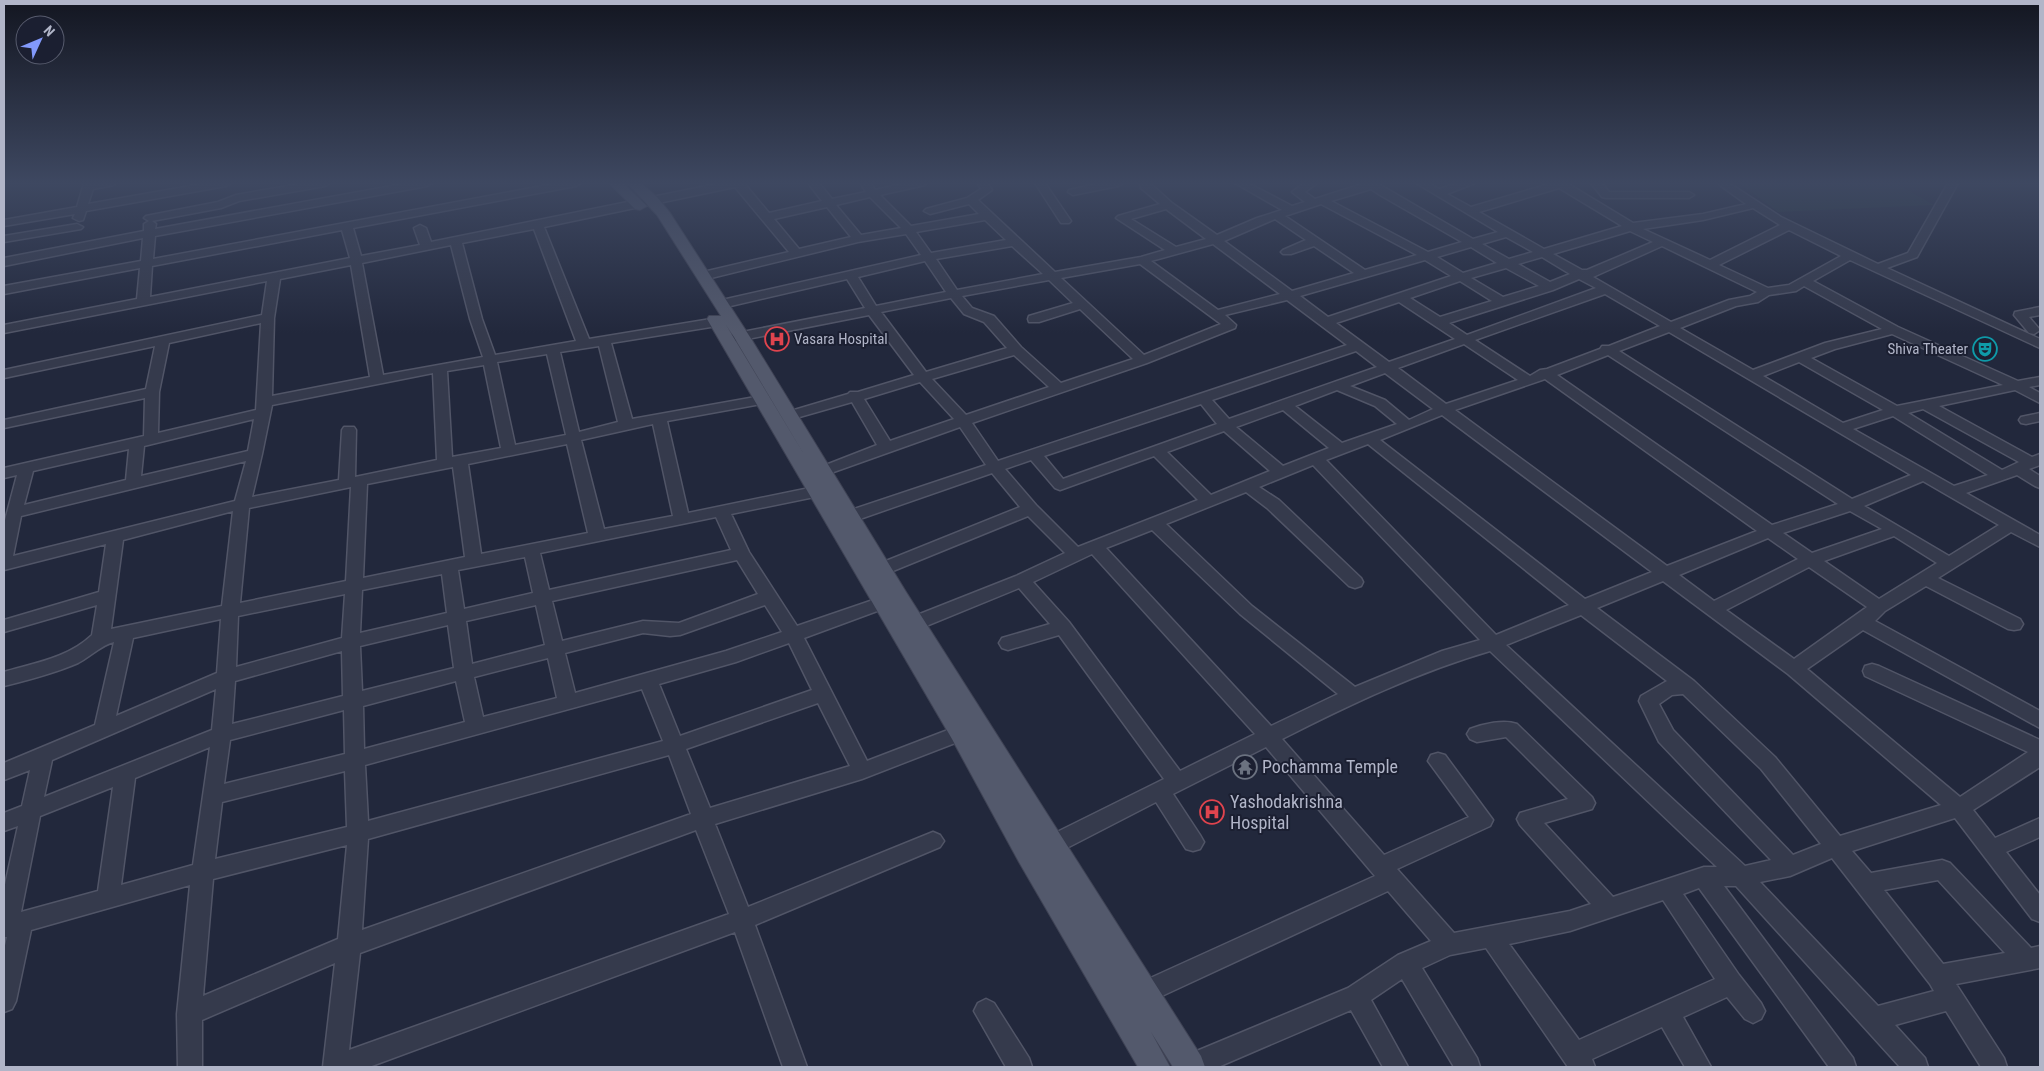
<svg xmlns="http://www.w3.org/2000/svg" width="2044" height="1071" viewBox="0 0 2044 1071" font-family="'Roboto Condensed',sans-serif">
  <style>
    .green { fill: #24353d }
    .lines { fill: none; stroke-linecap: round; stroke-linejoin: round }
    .minor-casing { stroke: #515567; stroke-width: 3 }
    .major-casing { stroke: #3f4355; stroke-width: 2 }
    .minor { fill: #353a4c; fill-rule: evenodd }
    .major { fill: #53596c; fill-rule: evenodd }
    .labels { text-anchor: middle; stroke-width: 4; stroke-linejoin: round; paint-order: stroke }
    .poi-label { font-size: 15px; fill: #b1b5c8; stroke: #1b1f31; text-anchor: start }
    .near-poi-label { font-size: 18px; fill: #b1b5c8; stroke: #1b1f31; text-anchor: start }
  </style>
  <rect width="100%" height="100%" fill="#22283c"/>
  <path class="green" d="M1739,183H1895L1934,205L1778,212Z"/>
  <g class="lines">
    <g class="minor-casing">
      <path id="minor" d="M84,183H115L114,185L93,189L88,204L207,183H231L226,186L86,211L83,220L79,221L73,218L75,214L4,226V220L77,207Z
        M305,183H330L325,186L239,201L221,208L152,221L156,224L155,229L408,183H432L427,186L155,236L153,259L558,183H581L576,186L353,228L361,256L420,245L414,228L420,225L426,228L431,242L721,183H744L769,213L822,201L808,183H819L832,199L866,192L860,183H871L875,190L906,183H926L925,185L880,195L911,226L979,214L969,204L930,214L924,211L926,209L967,198L981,189L978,183H988L992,190L978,200L1055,272L1141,257L1165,250L1116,218L1118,216L1160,204L1141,188L1140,183H1150L1172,203L1217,235L1257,218L1282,210L1235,183H1248L1292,206L1305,202L1292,192L1304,183H1317L1305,192L1315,199L1365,183H1377L1473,239L1498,232L1416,183H1429L1439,189L1459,183H1475L1447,194L1471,207L1552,183H1567L1633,223L1703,214L1746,204L1717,183H1729L1781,217L1878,264L1908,253L1948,183H1958L1917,257L1887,268L2040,339V348L1850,260L1813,281L1898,327L2018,381L2040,377V385L2029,387L2040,393V403L2015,390L1939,406L2032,457L2040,454V465L2029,469L2040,476V488L2035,486L2017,475L1966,493L2040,535V547L2011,532L1938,578L2020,619L2023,624L2020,629L2014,630L2008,629L1926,586L1885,611L1875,621L2040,711V728L1863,630L1807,669L1960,797L2028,752L1865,676L1863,671L1865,666L1872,664L1879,666L2040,740V767L1973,810L1995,838L2040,818V837L2006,852L2040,895V922L2032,919L1955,818L1852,851L1871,873L1942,860L1950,863L2031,948L2040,946V968L1956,984L2004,1058L2007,1067H1981L1946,1011L1895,1025L1925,1058L1928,1067H1900L1736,886H1724L1853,1058L1856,1067H1829L1699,888L1683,894L1739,975L1761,1003L1765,1011L1761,1019L1753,1023L1745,1019L1727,997L1683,1017L1711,1067H1685L1662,1027L1592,1059L1595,1067H1568L1486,948L1450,955L1422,968L1477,1058L1480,1067H1454L1402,979L1371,1000L1408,1067H1383L1351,1010L1218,1067H1177L1180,1058L1348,988L1398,955L1431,941L1388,891L1151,1001L1143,1004L1135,1001L1131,993L1135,985L1375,876L1266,747L1173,794L1200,835L1204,842L1200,849L1193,851L1186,849L1156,802L1059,852L1052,854L1045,852L1041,845L1045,838L1164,779L1059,635L1008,650L1002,648L999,643L1002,638L1050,624L1019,588L909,633L903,634L897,633L894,628L897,623L1016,576L1065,553L1028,516L888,573L882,575L876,573L874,569L876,565L1020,507L992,473L857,520L851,521L845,520L843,516L845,512L986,465L960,427L828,474H818L815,471L818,468L877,445L852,402L789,420L784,419L782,416L784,413L848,394L850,392H858L914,375L869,315L727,343L720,339L727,335L865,308L847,279L722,308L716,304L722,300L921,255L906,234L858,242L703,280L699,279L697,276L699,273L789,252L735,187L544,227L589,339L717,318L723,322L717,326L611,343L632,419L761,396L766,397L768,400L766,403L761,404L667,421L688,513L829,484L834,485L837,489L834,493L829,494L731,514L749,552L797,626L882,597L888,599L891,603L888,607L804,638L867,761L961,725L968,728L971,733L968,738L862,779L715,824L748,907L933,832L940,835L944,841L940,847L755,925L807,1067H783L735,932L369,1067H323L335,963L202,1020V1067H178L177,1014L190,885L31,930L16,1001L12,1009L4,1012V950L7,937H4V889L18,826L4,831V813L22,806L30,770L4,780V763L95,725L114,642C101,645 90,657 78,663C55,673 28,680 4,686V672C34,663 68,658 92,635L97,605L4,632V620L99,592L106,544L4,570V524L17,475L4,478V468L144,436L145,398L4,428V420L146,389L155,346L4,378V370L262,315L267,281L4,333V325L137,299L140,268L4,294V286L141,261L143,238L4,266V258L144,231V224L149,221L144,218L146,216L218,202L236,195ZM1559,188L1622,226L1544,249L1479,212ZM1371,189L1380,195L1462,242L1428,252L1331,201ZM870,197L901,228L861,235L836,205ZM1321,204L1417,255L1365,270L1285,216ZM827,207L851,237L799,249L774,219ZM1753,208L1780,225L1710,260L1643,229L1703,220ZM1166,209L1206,239L1176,247L1131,219ZM1275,219L1306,240L1283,250L1281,252L1283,254H1291L1314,246L1354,273L1292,291L1224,241ZM985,220L1006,240L931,253L916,232ZM534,229L576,341L495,355L482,319L462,243ZM342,230L350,258L150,297L152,266ZM1789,230L1841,256L1789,285L1768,288L1719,265ZM1630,231L1653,242L1587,270H1582L1553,254ZM1506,237L1533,252L1509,259L1482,244ZM1213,244L1280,294L1218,310L1151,261ZM451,245L470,319L483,357L383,375L362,263ZM1012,246L1043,274L957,290L936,259ZM1662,246L1757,292L1750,296L1729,300L1671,322L1593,277ZM1471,247L1497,263L1463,273L1437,257ZM1542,257L1570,274L1550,282L1518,264ZM1425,260L1451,276L1328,317L1300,296ZM925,261L946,292L876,306L858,277ZM1140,264L1221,324L1144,355L1061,278ZM351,265L370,377L272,396L274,318L280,279ZM1506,268L1539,286L1503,297L1471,278ZM1579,279L1596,288L1467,335L1449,323L1553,290ZM1049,280L1073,303L1029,316L1028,319L1029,322H1039L1080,309L1133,359L1061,383L1021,347L994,316L972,308L962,296ZM1460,281L1492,301L1440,317L1410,298ZM1804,286L1882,329L1825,343L1753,370L1680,328L1736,306L1758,302L1769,295L1796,291ZM1605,294L1660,326L1609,346H1602L1600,349L1547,369L1540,370L1530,376L1475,340ZM951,298L964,314L984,322L1007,348L926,372L881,312ZM1287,300L1347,345L998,461L972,423L1147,363L1235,328L1236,325L1225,315ZM1399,302L1455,339L1389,362L1336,323ZM261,323L256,410L158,433L159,392L169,343ZM1669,332L1911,475L1852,499L1619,351ZM1892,334L2003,385L1897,406L1811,358L1835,349ZM1464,344L1518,380L1446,404L1398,368ZM599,346L618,422L579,432L560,352ZM1356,351L1377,367L1229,419L1212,400ZM547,354L566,435L515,445L497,362ZM1014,355L1049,387L966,415L932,379ZM1608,355L1838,504L1772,525L1557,375ZM1799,362L1883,410L1843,423L1763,376ZM484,365L501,448L452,457L447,371ZM433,373L437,460L355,477L356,430L354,427H344L342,430L339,480L252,497L262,454L272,405ZM1385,373L1433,409L1409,420L1385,400L1350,386ZM1545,379L1757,531L1667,566L1455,410ZM920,382L954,419L890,441L864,399ZM1337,390L1375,406L1397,424L1342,443L1295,406ZM1201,404L1217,424L1063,479L1044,456ZM1923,409L2019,462L2002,470L1908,413ZM1283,410L1329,448L1283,466L1236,427ZM1442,415L1652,572L1585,599L1380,440ZM1893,416L1988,475L1954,486L1853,429ZM254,419L248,451L141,476L144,446ZM653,424L673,516L604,529L581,440ZM1224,431L1270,471L1211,495L1167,452ZM567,444L588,533L481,554L468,464ZM1368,444L1569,605L1496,635L1326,460ZM129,449L126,480L24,505L33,471ZM1154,456L1198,500L1078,547L1036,505L1005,469L1031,460L1055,488L1060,490ZM246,461L235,501L13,556L21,516ZM1313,465L1480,640L1442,651L1355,687L1252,606L1166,524L1246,492L1267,508L1349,586L1355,588L1361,586L1363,582L1361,578L1279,500L1259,487ZM453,467L465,557L363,578L367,484ZM1923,481L1999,525L1949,556L1864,506ZM351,487L346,581L240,603L249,508ZM233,511L222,606L111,629L123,540ZM1850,511L1882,529L1812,553L1783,533ZM716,517L731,550L549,590L540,553ZM1152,530L1240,614L1338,694L1271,726L1106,548ZM1894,536L1937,563L1879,599L1824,561ZM1768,538L1798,559L1714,601L1679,575ZM1092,554L1255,734L1180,771L1069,622L1033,582ZM525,557L533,593L464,609L458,570ZM737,560L758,594L679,623L643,621L562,641L552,601ZM1809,567L1867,607L1794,659L1726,610ZM442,574L447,613L360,633L362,590ZM1663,581L1788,674L1941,805L1840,836L1775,757L1694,681L1597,608ZM345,594L342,638L236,667L238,616ZM536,605L545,645L472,664L466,621ZM765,605L782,632L726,651L575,693L565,653L643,633L670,636L680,635ZM1581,615L1667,681L1641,696L1639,701L1659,742L1771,860L1745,866L1506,645ZM221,619L217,673L116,716L133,638ZM448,625L454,668L362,691L360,646ZM789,643L812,690L680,736L659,684L736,662ZM342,651L343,696L232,724L235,681ZM1490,651L1717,867H1704L1613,897L1544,823L1592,809L1595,803L1592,797L1517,724C1504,719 1483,724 1470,729L1467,734L1470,739L1477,742L1506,737L1568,799L1520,813L1517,819L1520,825L1591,904L1570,911L1454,933L1397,869L1490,826L1493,820L1445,755L1438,753L1431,755L1428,761L1469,817L1384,855L1282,739C1349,705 1418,672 1490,651ZM548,658L557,698L483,717L474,677ZM456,681L465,722L364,749L363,706ZM216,689L212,730L44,797L52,760ZM642,689L663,741L368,821L365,765ZM1683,694L1761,769L1821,844L1793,855L1673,730L1659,704L1672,695ZM818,703L850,766L710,808L686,749ZM344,710L345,754L224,784L230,740ZM210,747L193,865L121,885L135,778ZM669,755L691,814L362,930L368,839ZM345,771L347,827L215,859L222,802ZM113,787L98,891L21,912L40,816ZM696,830L729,914L349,1050L360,953ZM347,845L338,939L203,996L213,879ZM1832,858L1930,984L1934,991L1878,1006L1760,882L1790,876ZM1938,880L2005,953L1943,964L1884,890ZM1663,900L1715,979L1579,1040L1509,944L1570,931Z
        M1035,183H1045L1071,221L1069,223H1061Z
        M1101,183H1123L1118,186L1073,195L1068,192L1069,190Z
        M1591,183H1602L1609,192H1689L1694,195L1689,198H1606L1602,197Z
        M77,224L83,227L81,229L4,242V236Z
        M2040,307V315L2029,317L2040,330L2034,334L2029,333L2014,315L2015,312Z
        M2040,413V421L2026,424L2021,423L2019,420L2021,417Z
        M986,999L994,1003L1029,1058L1032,1067H1006L974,1011L978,1003Z"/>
    </g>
    <g class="major-casing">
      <path id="major" d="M609,183H623L647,206L640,210L635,209Z
        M627,183H641L657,197L670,213L750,337L906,592L1201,1056L1205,1067H1173L1151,1032L1170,1067H1138L1019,862L952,739L707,319L709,316H721L657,215ZM726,325L734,337L805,456Z"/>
    </g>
    <use href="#minor" class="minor"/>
    <use href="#major" class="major"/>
  </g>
  <linearGradient id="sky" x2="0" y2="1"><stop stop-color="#131621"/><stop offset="0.55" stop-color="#3e4861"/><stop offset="1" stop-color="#3e4861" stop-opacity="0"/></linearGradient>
  <rect width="2044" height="333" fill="url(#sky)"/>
  <defs>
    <g id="hospital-ring" transform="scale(1.25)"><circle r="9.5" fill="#1b1f31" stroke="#e0444e" stroke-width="1.5"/><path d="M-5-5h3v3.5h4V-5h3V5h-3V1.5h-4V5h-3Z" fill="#e0444e"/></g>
    <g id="theatre-ring" transform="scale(1.25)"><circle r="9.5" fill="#1b1f31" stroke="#0f9aa8" stroke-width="1.5"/><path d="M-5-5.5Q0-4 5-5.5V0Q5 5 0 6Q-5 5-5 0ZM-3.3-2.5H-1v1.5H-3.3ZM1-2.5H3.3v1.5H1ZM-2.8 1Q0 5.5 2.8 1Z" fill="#0f9aa8"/></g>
    <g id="temple-ring" transform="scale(1.25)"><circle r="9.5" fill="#1b1f31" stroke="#6b7280" stroke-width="1.5"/><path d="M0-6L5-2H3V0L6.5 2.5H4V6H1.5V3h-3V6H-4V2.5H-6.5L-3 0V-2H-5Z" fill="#6b7280"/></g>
  </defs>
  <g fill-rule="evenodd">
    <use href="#hospital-ring" x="777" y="339"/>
    <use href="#theatre-ring" x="1985" y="349"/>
    <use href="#temple-ring" x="1245" y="767"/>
    <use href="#hospital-ring" x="1212" y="812"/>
  </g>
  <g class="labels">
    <g class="poi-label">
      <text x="794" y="344">Vasara Hospital</text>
      <text x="1968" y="354" text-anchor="end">Shiva Theater</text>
    </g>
    <g class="near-poi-label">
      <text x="1262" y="773">Pochamma Temple</text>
      <text x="1230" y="808">Yashodakrishna<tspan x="1230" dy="21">Hospital</tspan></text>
    </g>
  </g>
  <rect width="2044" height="1071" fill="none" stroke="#b1b5c8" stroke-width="10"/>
  <g transform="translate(40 40) rotate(46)"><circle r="24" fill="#1b1f31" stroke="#575b6d"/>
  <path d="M0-4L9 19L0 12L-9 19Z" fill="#8299fb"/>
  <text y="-8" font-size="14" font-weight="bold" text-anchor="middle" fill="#b1b5c8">N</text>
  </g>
</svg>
